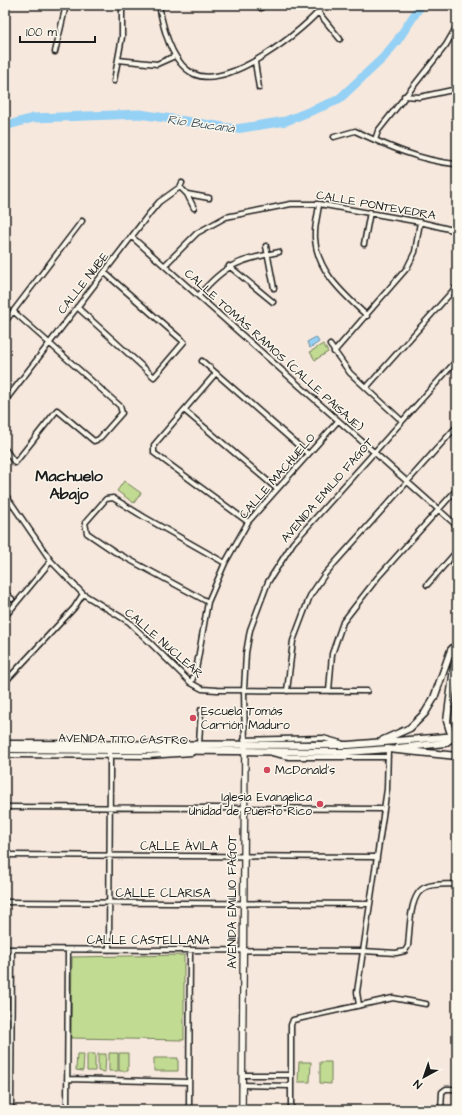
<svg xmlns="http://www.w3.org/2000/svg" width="462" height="1115" viewBox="0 0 462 1115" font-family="'Architects Daughter',sans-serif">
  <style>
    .green { fill: #c2db92; stroke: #6f7c57 }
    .water { fill: #95d1f5; stroke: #65899e }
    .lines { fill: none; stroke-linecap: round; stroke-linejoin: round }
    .river { stroke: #95d1f5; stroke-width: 9 }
    .street-casing { stroke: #1c1c1c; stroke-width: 7 }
    .secondary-casing { stroke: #1c1c1c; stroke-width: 8 }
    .primary-casing { stroke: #1c1c1c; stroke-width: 9 }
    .street { stroke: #fbf7ec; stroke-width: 4 }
    .secondary { stroke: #fbf7ec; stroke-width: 5.5 }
    .primary { stroke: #fbf7ec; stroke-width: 6 }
    .poi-dot { fill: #d1495b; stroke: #fbf7ec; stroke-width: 1.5 }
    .labels { text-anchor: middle; stroke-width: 3; stroke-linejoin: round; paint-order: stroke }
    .street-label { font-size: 12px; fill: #1c1c1c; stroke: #fbf7ec }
    .poi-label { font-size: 12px; fill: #1c1c1c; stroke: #fbf7ec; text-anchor: start }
    .water-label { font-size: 13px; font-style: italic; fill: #465b68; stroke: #fbf7ec }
    .district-label { font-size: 16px; font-weight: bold; fill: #1c1c1c; stroke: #fbf7ec }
  </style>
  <rect width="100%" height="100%" fill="#f7e8dd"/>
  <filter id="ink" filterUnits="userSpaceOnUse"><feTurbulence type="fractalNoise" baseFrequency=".025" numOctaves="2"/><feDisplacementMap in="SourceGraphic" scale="8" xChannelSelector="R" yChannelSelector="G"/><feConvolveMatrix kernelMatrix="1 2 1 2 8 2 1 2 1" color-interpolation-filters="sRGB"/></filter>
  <g filter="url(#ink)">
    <path class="green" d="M323,344L328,352L315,360L310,352Z
      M124,481L141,493L134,503L117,491Z
      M184,955V1040L71,1038L72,957Z
      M109,1053H118V1071H109Z
      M119,1053H128V1071H119Z
      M77,1054H84L83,1071L76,1070Z
      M87,1054H95V1071H87Z
      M98,1054H106L105,1072L98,1071Z
      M154,1058H178V1071H154Z
      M299,1062H311L310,1082H298Z
      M320,1062H331V1084L320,1083Z"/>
    <path class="water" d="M316,337L319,342L310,348L307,342Z"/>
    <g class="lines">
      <path class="river" d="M5,126L33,118L140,114L236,129L286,121L338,100L383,58L397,41L421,5"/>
      <g class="street-casing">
        <path id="street" d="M159,5C163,28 171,63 194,74C228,90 304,31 324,5
          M261,8L263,5
          M318,12L340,39
          M55,52L66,5
          M118,60L157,64L175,56
          M255,62L259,88
          M114,81L122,37V5
          M404,96L420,97L457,89
          M334,137L355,131C388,146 418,160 455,164L457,163
          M375,140L378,131L446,45L457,26
          M180,187L187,194L209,198
          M187,194L194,208
          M319,204C318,215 314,227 315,238C317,272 344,294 367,316
          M132,237L457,526
          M364,244L370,212
          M266,246L274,288
          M165,265L197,233L226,217L291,204H319L420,222L457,231
          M229,266L273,302
          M199,295C227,263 238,261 279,252
          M77,307L154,377L184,342L104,272
          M5,322L82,221
          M330,345L350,373L402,421
          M334,352L407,268L415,252L420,222
          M202,361L308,454
          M216,373L154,445V453L248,522
          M366,388L457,286
          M5,401L149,214L159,202L180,187L182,183
          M184,410L277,489
          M5,449L15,463L57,410L94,441L99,439L122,413L120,406L13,311
          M5,494L51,561L83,594L129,622L191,683L202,689L217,690L367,691
          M427,585L457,551
          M5,593L12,599
          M208,602L115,552L87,533L85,523L106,499L113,498L144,517L225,563
          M8,613L51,561
          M5,682L74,608L83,594
          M191,683L196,670L208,602L225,563L248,522L338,421
          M287,691L293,641L310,596L325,574L457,426
          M329,691L332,654L343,622L378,577L457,489
          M244,740L323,738L341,743
          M199,744L201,710
          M245,745L244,690L246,653L250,630L268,582L293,543L457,360
          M107,749L110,755V771L109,950
          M272,753L289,757H388
          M5,755L148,756L192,753
          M5,807L384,809
          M5,855L377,857
          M5,902L370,904
          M5,949L363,951L396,953L405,951L408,946C410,929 409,893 426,887C436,883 447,885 457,884
          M359,1005L357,992L387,789L388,749
          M242,1075H291
          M67,1079L189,1082
          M242,1085L291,1086
          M11,1110L12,949
          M67,1110L68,950
          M189,1110L190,950
          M291,1110V1025L293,1020L393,998L426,1004
          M441,1110L442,1092L446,1089H457"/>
      </g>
      <g class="secondary-casing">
        <path id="secondary" d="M242,1110L245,745"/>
      </g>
      <g class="primary-casing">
        <path id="primary" d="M457,646L447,721L450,731L457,742
          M383,740L410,728L425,713L434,698L451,650L457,644
          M5,744L348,745L457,736
          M398,748L445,743L456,735
          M5,749L348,752L388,749L457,756"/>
      </g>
      <use href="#street" class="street"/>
      <use href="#secondary" class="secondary"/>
      <use href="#primary" class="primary"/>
    </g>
  </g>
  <g class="poi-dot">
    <circle cx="193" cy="718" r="4"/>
    <circle cx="267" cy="770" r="4"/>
    <circle cx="320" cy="804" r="4"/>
  </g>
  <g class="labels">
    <g class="street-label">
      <text transform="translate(376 205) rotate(10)" y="4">CALLE PONTEVEDRA</text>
      <text transform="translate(83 283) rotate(-52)" y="4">CALLE NUBE</text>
      <text transform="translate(274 350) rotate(42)" y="4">CALLE TOMÁS RAMOS (CALLE PAISAJE)</text>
      <text transform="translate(277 476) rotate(-49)" y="4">CALLE MACHUELO</text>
      <text transform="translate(327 490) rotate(-49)" y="4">AVENIDA EMILIO FAGOT</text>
      <text transform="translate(164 643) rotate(41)" y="4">CALLE NUCLEAR</text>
      <text transform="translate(123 739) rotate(1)" y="4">AVENIDA TITO CASTRO</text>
      <text x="179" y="850">CALLE ÁVILA</text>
      <text x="163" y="897">CALLE CLARISA</text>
      <text transform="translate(232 902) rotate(-90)" y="4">AVENIDA EMILIO FAGOT</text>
      <text x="148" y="944">CALLE CASTELLANA</text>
    </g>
    <g class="poi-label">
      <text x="201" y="715">Escuela Tomás<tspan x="201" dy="14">Carrión Maduro</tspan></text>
      <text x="275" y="774">McDonald's</text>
      <text x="312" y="801" text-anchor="end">Iglesia Evangelica<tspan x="312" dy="14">Unidad de Puerto Rico</tspan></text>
    </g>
    <g class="water-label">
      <text transform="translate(201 123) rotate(8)" y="5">Río Bucaná</text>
    </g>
    <g class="district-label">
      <text x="69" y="481">Machuelo<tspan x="69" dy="18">Abajo</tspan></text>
    </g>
  </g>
  <rect width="462" height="1115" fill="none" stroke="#fbf7ec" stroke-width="20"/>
  <rect x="10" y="10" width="442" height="1095" fill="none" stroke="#1c1c1c" stroke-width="1.5" filter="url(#ink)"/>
  <g transform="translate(424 1077) rotate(220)" stroke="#fbf7ec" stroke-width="3" paint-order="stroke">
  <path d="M0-3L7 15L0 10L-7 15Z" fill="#1c1c1c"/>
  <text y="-6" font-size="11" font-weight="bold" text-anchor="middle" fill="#1c1c1c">N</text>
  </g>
  <path d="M20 36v6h75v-6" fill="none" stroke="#1c1c1c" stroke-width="2"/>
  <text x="26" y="36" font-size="12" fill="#1c1c1c" stroke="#fbf7ec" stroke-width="3" paint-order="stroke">100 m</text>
</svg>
